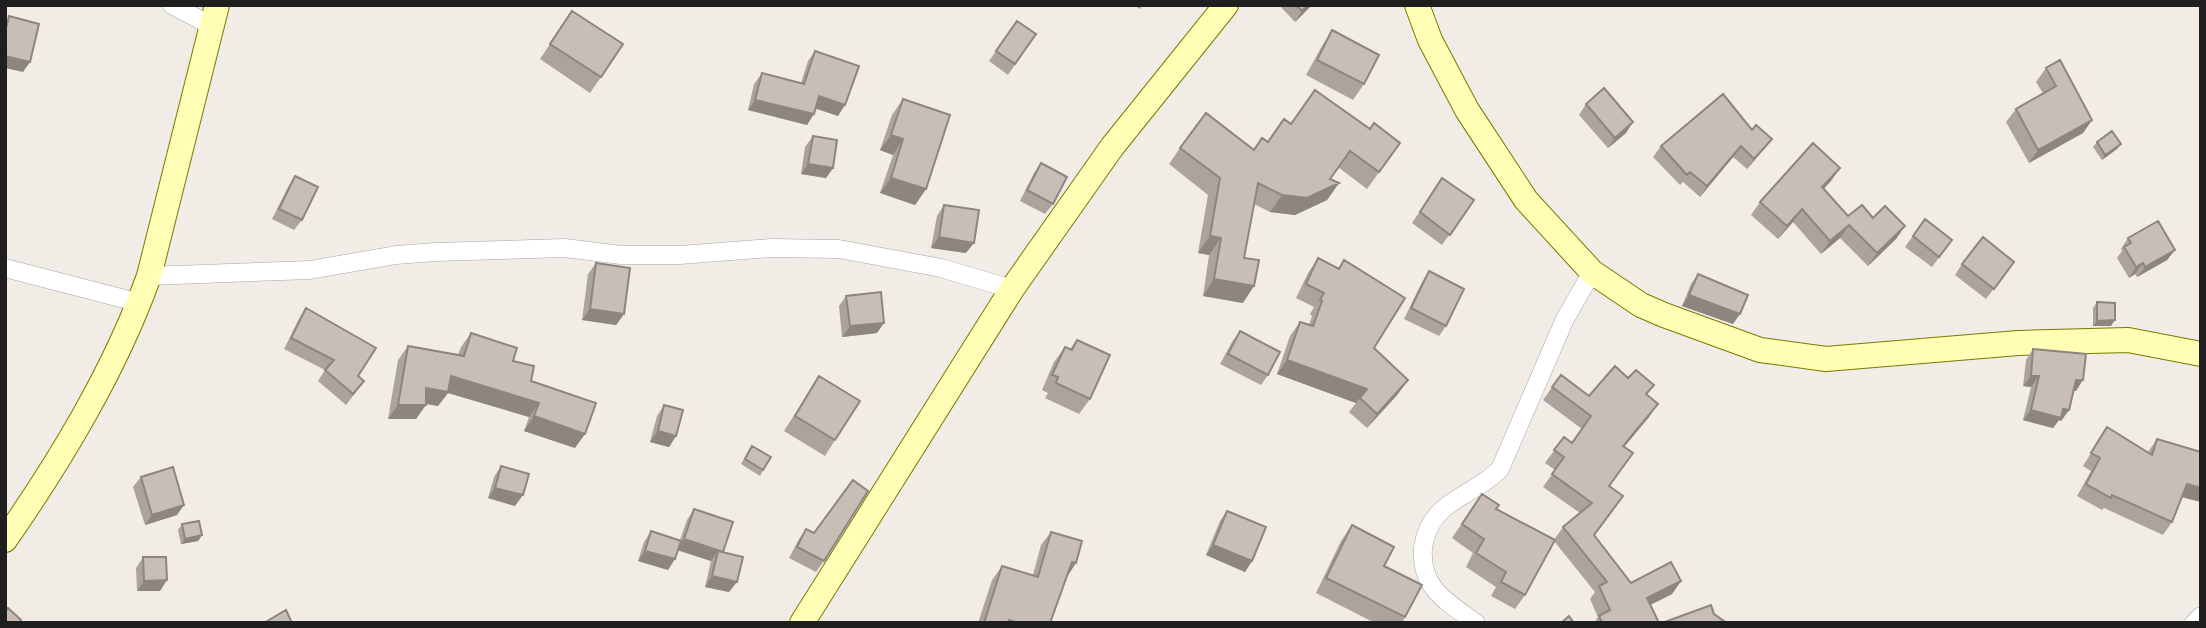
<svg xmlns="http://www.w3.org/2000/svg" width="2206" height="628" viewBox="0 0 2206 628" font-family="'Fira Sans',sans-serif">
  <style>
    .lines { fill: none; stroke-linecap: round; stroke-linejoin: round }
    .street-casing { stroke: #a6a6a6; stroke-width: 19 }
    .secondary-casing { stroke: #767c00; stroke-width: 26 }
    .street { stroke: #fff; stroke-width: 18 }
    .secondary { stroke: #fffeb4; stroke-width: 24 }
    .wall { fill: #ada39d }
    .shaded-wall { fill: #8d8580 }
    .building { fill: #c9beb7; stroke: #8d8580; stroke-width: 2 }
  </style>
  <rect width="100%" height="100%" fill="#f1ece5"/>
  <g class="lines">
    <g class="street-casing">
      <path id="street" d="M172,5L212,26
        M5,268L140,303
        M149,276L310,270L396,255L435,252L565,248L621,255H680L771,248L839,249L941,268L1012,289
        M1476,623C1446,601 1420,588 1423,548C1425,533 1431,520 1442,510C1460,494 1483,487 1500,469L1565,319L1592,272
        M2194,623L2201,616"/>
    </g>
    <g class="secondary-casing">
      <path id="secondary" d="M1417,5L1430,40L1467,110L1526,200L1592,272L1641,305L1664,315L1760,350L1826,359L2018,343L2128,340L2201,354
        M5,540C62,458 115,370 149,276L217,5
        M802,623L1012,289L1112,147L1226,5"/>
    </g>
    <use href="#street" class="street"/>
    <use href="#secondary" class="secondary"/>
  </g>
  <path class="wall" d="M1133,5H1143L1140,9Z
    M1279,5H1312L1295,22Z
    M572,11L601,77L590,93L540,59Z
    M1017,21L1036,34L1008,75L989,61Z
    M1332,30L1364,84L1353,100L1306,75L1322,46Z
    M815,51L838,116L816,108L807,125L748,110L754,84L762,73L801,83L808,61Z
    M2046,68L2092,120L2083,133L2029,163L2006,122L2016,109L2043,93L2036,82Z
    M1723,94L1764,149L1747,169L1733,157L1700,197L1683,182L1680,185L1653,157L1661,146Z
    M903,99L926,189L915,205L880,193L893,155L880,150L892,115Z
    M1586,104L1626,133L1608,148L1579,115Z
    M1291,124L1370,129L1400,143L1367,189L1338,167L1330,179L1339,183L1327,200L1295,215L1270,212L1254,204L1244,258L1243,303L1203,296L1209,255L1198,253L1208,195L1169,164L1180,148L1254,150L1268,142Z
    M813,136L833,168L826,178L801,174L805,147Z
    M2097,142L2121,144L2117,149L2102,160L2093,147Z
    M1041,163L1053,204L1045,214L1020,201L1034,173Z
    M295,176L302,220L294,230L272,219L288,187Z
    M1442,178L1474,200L1442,245L1412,223Z
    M1831,181L1824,188L1848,216L1873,218L1905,226L1896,239L1868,266L1840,238L1821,254L1793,222L1778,239L1751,215L1760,202Z
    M944,205L966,253L931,248L937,216Z
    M1925,219L1952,240L1932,267L1905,247Z
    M2128,238L2175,250L2167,260L2137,277L2135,274L2129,278L2117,258L2122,251L2121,249Z
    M1318,258L1338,268L1344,260L1374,348L1398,394L1367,428L1349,412L1356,403L1277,374L1290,336L1300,322L1309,325L1312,316L1310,314L1314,307L1296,298L1308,273Z
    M2014,262L1986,299L1955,275L1962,264Z
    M596,263L624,314L616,325L582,320L588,274Z
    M1429,271L1446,326L1439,336L1404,319L1422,282Z
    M1698,274L1733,324L1682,306L1691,284Z
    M846,296L877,333L842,337L839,306Z
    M2097,302L2111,326H2093V308Z
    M306,308L358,376L356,392L346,405L318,381L325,370L284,349L299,319Z
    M1240,331L1268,375L1261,385L1220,364L1232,342Z
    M471,333L513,361L531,381L575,448L524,431L529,417L448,393L438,406L426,404L416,419H388L398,360L408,346L458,355L461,347Z
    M1077,340L1090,399L1079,414L1045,398L1048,393L1042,390L1054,362L1065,347L1070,349Z
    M2033,349L2076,391H2073L2069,410L2061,421L2059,420L2053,428L2023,420L2031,387L2023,386L2026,360Z
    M1561,375L1589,396L1647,394L1649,417L1624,447L1609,486L1614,509L1594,536L1631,583L1681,581L1672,594L1650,605L1659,623H1594L1598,617L1590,599L1595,592L1554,541L1525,595L1515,609L1491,596L1496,587L1466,567L1473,553L1452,538L1482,494L1496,509L1554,540L1563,527L1580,513L1543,487L1555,470L1545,463L1564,437L1572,443L1582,429L1543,400Z
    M819,376L835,440L825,456L784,431Z
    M664,405L676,436L669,447L650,442L657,416Z
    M2107,427L2148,452L2157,439L2201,502L2181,497L2172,522L2163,535L2104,508L2102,510L2077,496L2091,471L2083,466Z
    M752,446L771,457L760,476L741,464Z
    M501,466L515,506L488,498L494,477Z
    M141,477L177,515L145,525L133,487Z
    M694,509L722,552L729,592L705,587L711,561L678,550L668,570L638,561L644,542L651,531L680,540L687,520Z
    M1227,511L1252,561L1245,572L1206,555L1220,521Z
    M182,524L202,535L198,541L181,544L178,530Z
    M1352,525L1384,566L1405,617L1402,623H1375L1316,593L1341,541Z
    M806,529L824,561L816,572L789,558L799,539Z
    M1051,532L1067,577L1050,623H978L992,580L1002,566L1033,575L1041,545Z
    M143,557L160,591H137L136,568Z"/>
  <path class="shaded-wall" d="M1308,5H1312L1295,22L1302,11Z
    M5,56L30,62L23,72L5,68Z
    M819,96L845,105L838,116L811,107Z
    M755,100L814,114L807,125L748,110Z
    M2092,120L2083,133L2029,163L2038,150Z
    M1633,122L1626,133L1608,148L1615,138Z
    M891,135L903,139L893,155L880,150Z
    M1772,139L1764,149L1747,169L1754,159Z
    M2121,144L2117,149L2102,160L2105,155Z
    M1741,146L1733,157L1700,197L1707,186Z
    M808,164L833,168L826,178L801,174Z
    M1840,168L1831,181L1813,200L1822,187Z
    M891,178L926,189L915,205L880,193Z
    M1339,183L1327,200L1295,215L1270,212L1282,195Z
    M1802,209L1793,222L1778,239L1787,226Z
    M1849,225L1840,238L1821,254L1830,241Z
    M1905,226L1896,239L1868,266L1877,253Z
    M1210,236L1221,238L1209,255L1198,253Z
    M939,237L974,243L966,253L931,248Z
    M2175,250L2167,260L2137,277L2145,267Z
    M2143,263L2135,274L2129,278L2136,267Z
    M1214,279L1254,286L1243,303L1203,296Z
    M1689,295L1740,314L1733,324L1682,306Z
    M590,309L624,314L616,325L582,320Z
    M2115,320L2111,326H2093L2097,321Z
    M884,323L877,333L842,337L850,326Z
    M1287,360L1367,389L1356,403L1277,374Z
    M451,376L539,403L529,417L448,393L438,406L416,402L426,388Z
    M2031,376H2039L2031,387L2023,386Z
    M1408,380L1398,394L1367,428L1377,414Z
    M2076,380H2083L2076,391L2069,390Z
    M1658,404L1649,417L1614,459L1623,446Z
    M398,405H426L416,419H388Z
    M2063,409L2069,410L2061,421L2059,420L2053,428L2023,420L2031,410Z
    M534,416L585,434L575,448L524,431Z
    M658,431L676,436L669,447L650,442Z
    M2187,484L2201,488V502L2178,496Z
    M495,488L523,495L515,506L488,498Z
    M184,505L177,515L145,525L152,515Z
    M202,535L198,541L181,544L185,539Z
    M684,539L723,552L718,551L711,561L677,550Z
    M1213,545L1252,561L1245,572L1206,555Z
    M645,551L675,559L668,570L638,561Z
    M1072,562L1076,563L1067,577Z
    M712,576L737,582L729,592L705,587Z
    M167,580L160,591H137L144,581Z
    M1681,581L1672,594L1638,611L1647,598Z"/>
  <path class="building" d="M1296,5H1308L1302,11Z
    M572,11L623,44L601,77L550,44Z
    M9,16L39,24L30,62L5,56V32Z
    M1017,21L1036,34L1015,64L996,51Z
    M1332,30L1379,55L1364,84L1317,60Z
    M815,51L859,66L845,105L819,96L814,114L755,100L762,73L804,84Z
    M2060,60L2092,120L2038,150L2016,109L2056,86L2046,68Z
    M1604,88L1633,122L1615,138L1586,104Z
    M1315,90L1370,129L1374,123L1400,143L1379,172L1350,151L1330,179L1339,183L1307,198L1282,195L1258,183L1244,258L1259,260L1254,286L1214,279L1221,238L1210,236L1220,178L1180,148L1206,113L1254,150L1262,138L1268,142L1284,119L1291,124Z
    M1723,94L1752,130L1756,125L1772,139L1754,159L1741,146L1707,186L1690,172L1687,175L1661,146Z
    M903,99L950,115L926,189L891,178L903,139L891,135Z
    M2112,131L2121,144L2105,155L2097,142Z
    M813,136L837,140L833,168L808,164Z
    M1813,143L1840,168L1822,187L1848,216L1862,205L1873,218L1885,206L1905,226L1877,253L1849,225L1830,241L1802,209L1787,226L1760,202Z
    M1041,163L1067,177L1053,204L1027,190Z
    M295,176L318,187L302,220L279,209Z
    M1442,178L1474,200L1450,235L1420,212Z
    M944,205L979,210L974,243L939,237Z
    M1925,219L1952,240L1939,257L1913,236Z
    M2158,221L2175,250L2145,267L2143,263L2136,267L2124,247L2131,243L2128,238Z
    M1983,237L2014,262L1994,289L1962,264Z
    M1318,258L1339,269L1344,260L1405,298L1374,348L1408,380L1377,414L1360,398L1367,389L1287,360L1300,322L1313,326L1322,301L1320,300L1324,293L1306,284Z
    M596,263L630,268L624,314L590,309Z
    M1429,271L1464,289L1446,326L1411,308Z
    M1698,274L1748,295L1740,314L1689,295Z
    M881,292L884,323L850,326L846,296Z
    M2097,302L2115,303V320L2097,321Z
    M306,308L376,348L358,376L364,381L353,394L325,370L334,360L291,338Z
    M1240,331L1280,352L1268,375L1228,354Z
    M471,333L517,348L513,361L534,366L531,381L596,403L585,434L534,416L539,403L451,376L448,392L426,388V405H398L408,346L464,356Z
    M1077,340L1110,355L1090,399L1056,383L1058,377L1052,375L1065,347L1072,350Z
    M2033,349L2086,354L2083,380H2076L2069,410L2063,409L2061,418L2031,410L2039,376H2031Z
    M1615,366L1628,378L1636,370L1654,385L1646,394L1658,404L1623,446L1633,453L1609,486L1623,496L1594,535L1631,583L1671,562L1681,581L1647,598L1659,623H1602L1599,616L1610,610L1599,586L1607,582L1563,527L1592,503L1552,474L1564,457L1554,450L1564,437L1572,443L1591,416L1552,387L1561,375L1589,396Z
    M819,376L860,401L835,440L795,416Z
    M664,405L683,410L676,436L658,431Z
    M2107,427L2152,455L2157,439L2201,452V488L2187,484L2172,522L2112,495L2111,498L2086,484L2100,458L2091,453Z
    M752,446L771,457L763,470L745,459Z
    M501,466L529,474L523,495L495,488Z
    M173,467L184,505L152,515L141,477Z
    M853,480L868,491L824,561L797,547L806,529L814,533Z
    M1482,494L1499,505L1496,509L1555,540L1525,595L1501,582L1506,572L1476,553L1484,539L1462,524Z
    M694,509L733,522L723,552L684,539Z
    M1227,511L1266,527L1252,561L1213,545Z
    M199,521L202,535L185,539L182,524Z
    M1352,525L1394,547L1384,566L1422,585L1405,617L1326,578Z
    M651,531L681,541L675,559L645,551Z
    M1051,532L1082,541L1076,563L1072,562L1050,623H1018L1009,620L1008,623H984L1002,566L1038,577Z
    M718,551L743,557L737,582L712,576Z
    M143,557H166L167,580L144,581Z
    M1711,605L1714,614L1727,623H1662Z
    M8,608L21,620L19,623H5V611Z
    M286,610L292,623H264Z
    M1569,616L1574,623H1561Z"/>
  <rect width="2206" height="628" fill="none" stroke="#1f1f1f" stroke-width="14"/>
</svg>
